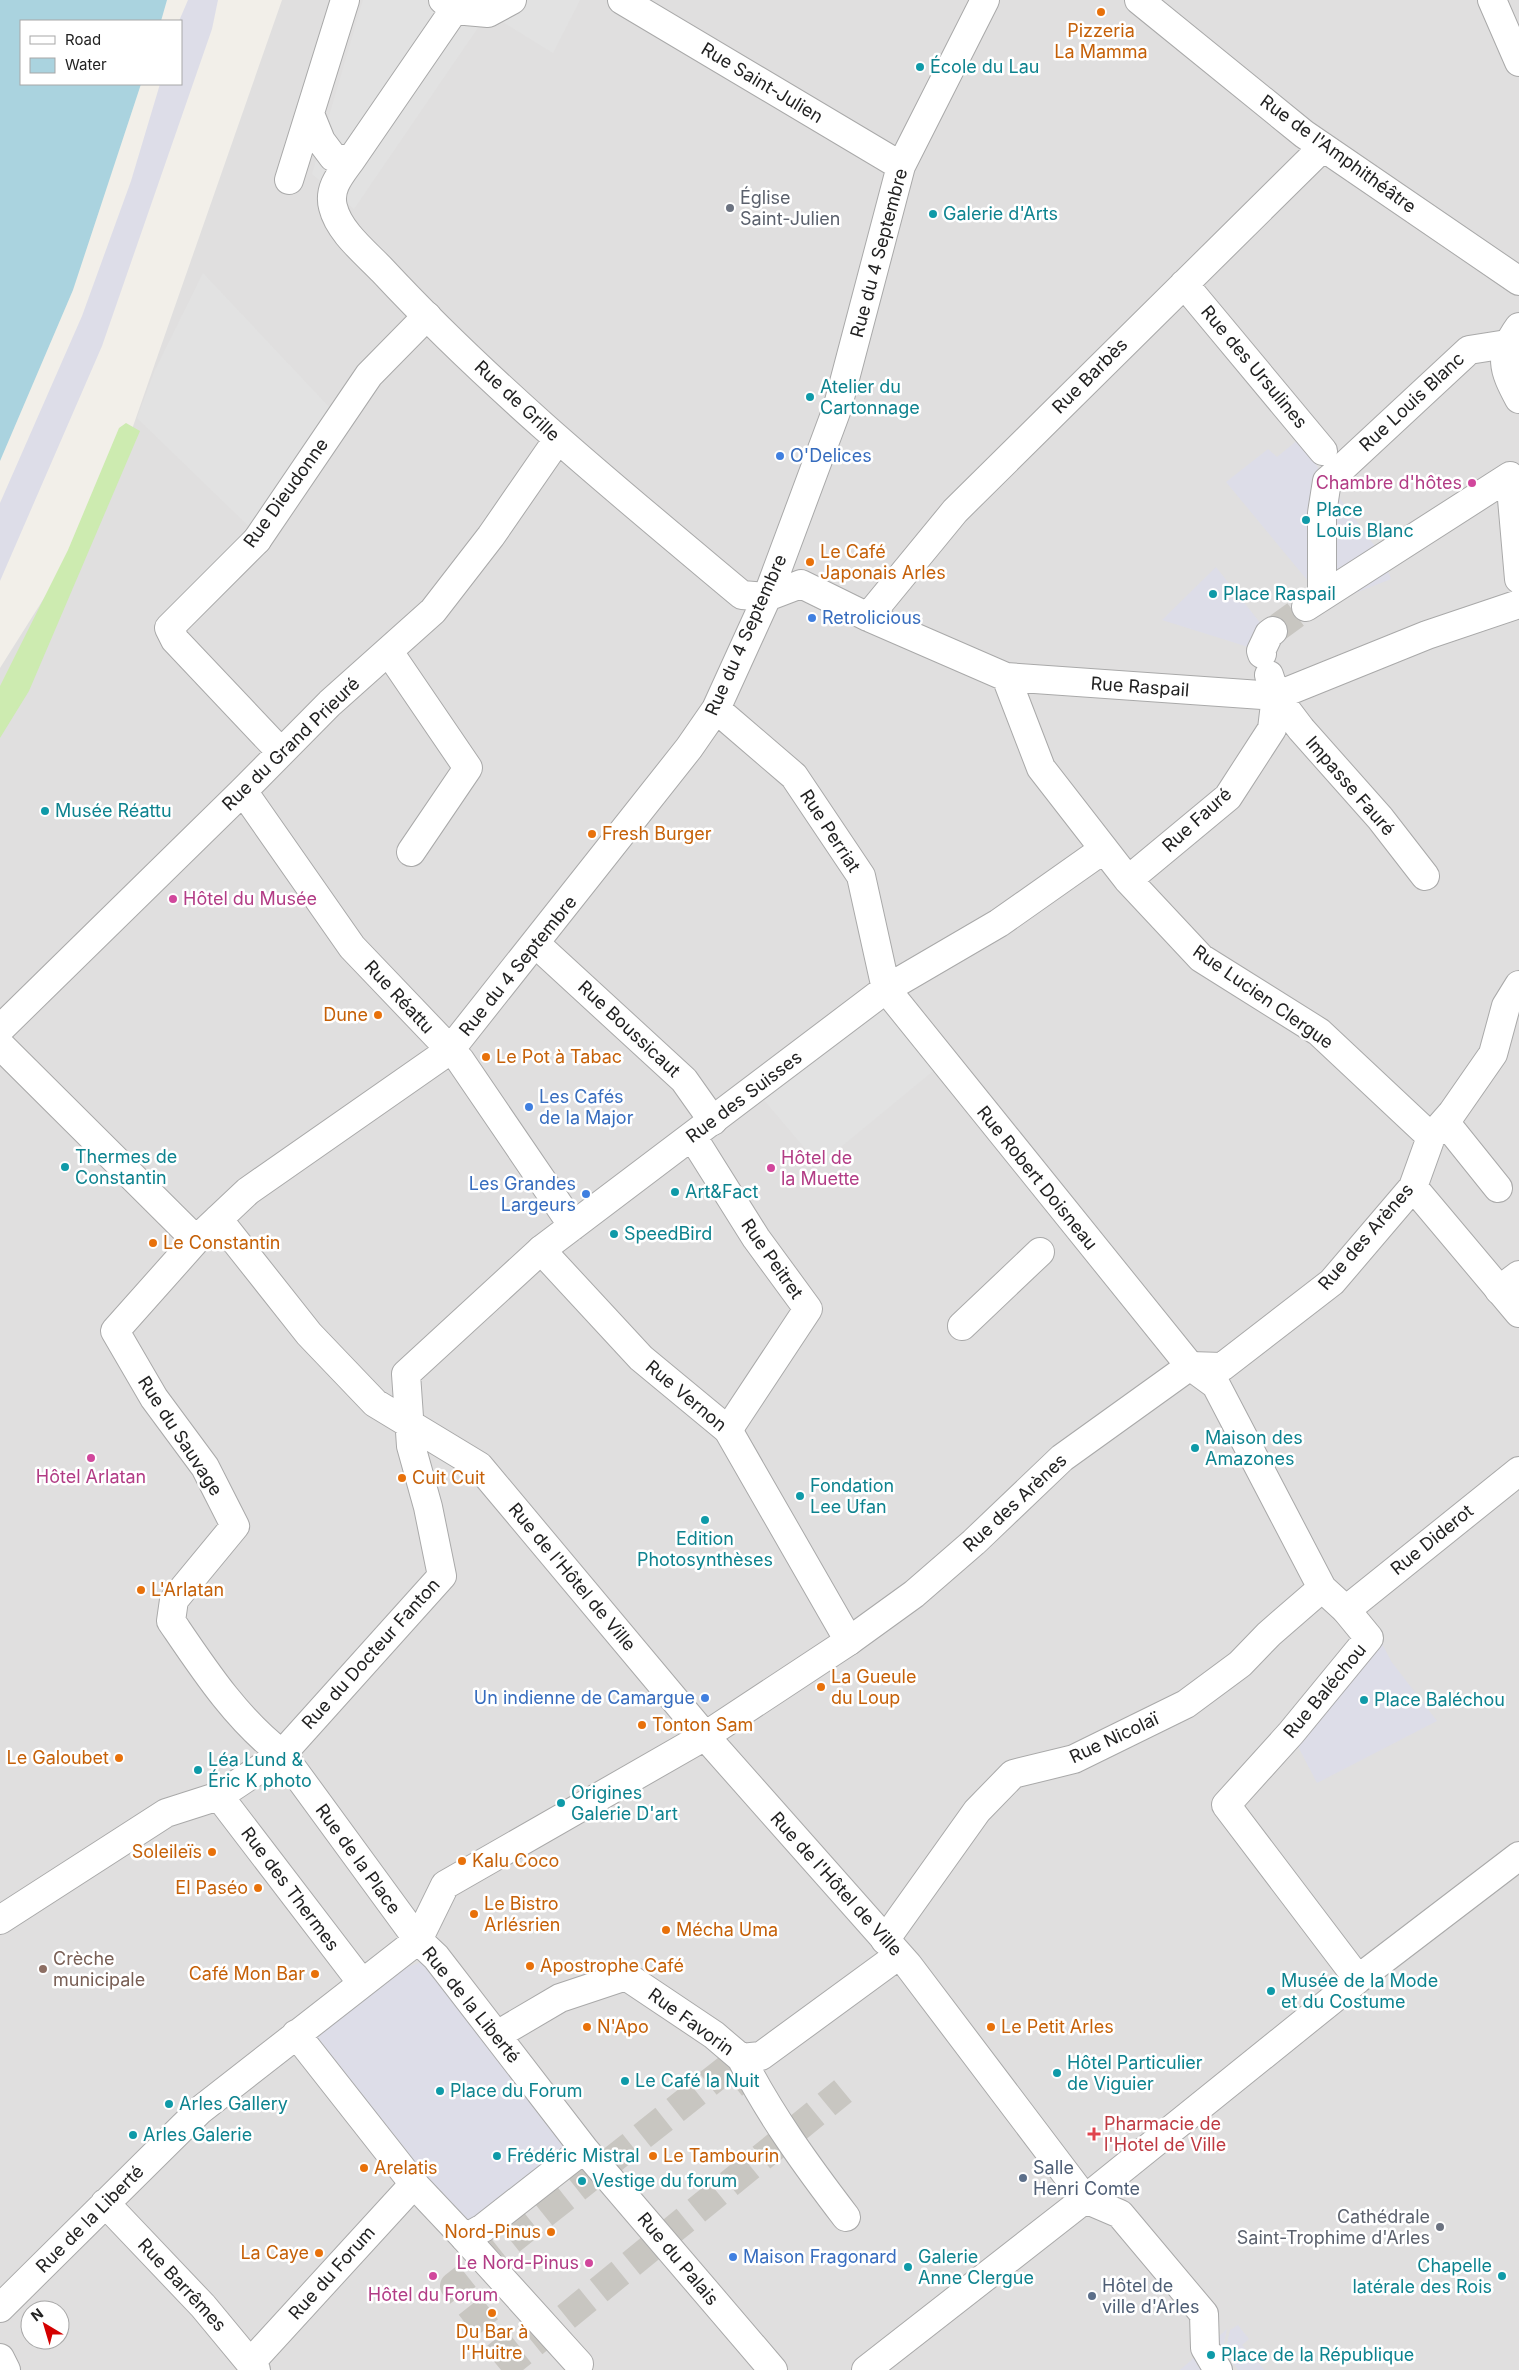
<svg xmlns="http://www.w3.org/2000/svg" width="1519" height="2370" viewBox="0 0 1519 2370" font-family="Inter,sans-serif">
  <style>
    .residential { fill: #e0dfdf; fill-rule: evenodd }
    .grass { fill: #cdebb0 }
    .parking { fill: #e2e2e2 }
    .plaza { fill: #dddde8 }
    .water { fill: #aad3df }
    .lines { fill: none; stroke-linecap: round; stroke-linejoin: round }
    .street-tunnel { stroke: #c8c6c1; stroke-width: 28; stroke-dasharray: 28 14; stroke-linecap: butt }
    .lane-casing { stroke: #a9a9a9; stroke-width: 30 }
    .street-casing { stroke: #a9a9a9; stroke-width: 30 }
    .lane { stroke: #fff; stroke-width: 28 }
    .street { stroke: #fff; stroke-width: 28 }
    .food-dot { fill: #e8710a; stroke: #fff; stroke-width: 2 }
    .culture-dot { fill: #0f9aa8; stroke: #fff; stroke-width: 2 }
    .worship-dot { fill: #6b7280; stroke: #fff; stroke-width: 2 }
    .shop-dot { fill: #3f7fe0; stroke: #fff; stroke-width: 2 }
    .hotel-dot { fill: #d1479c; stroke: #fff; stroke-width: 2 }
    .education-dot { fill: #8d6e63; stroke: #fff; stroke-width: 2 }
    .health-dot { fill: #e0444e; stroke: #fff; stroke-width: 2 }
    .service-dot { fill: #5c6f8a; stroke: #fff; stroke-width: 2 }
    .labels { text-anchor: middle; stroke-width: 5; stroke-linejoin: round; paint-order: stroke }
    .food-label { font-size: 18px; fill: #c56008; stroke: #fff; text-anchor: start }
    .culture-label { font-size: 18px; fill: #0d838f; stroke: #fff; text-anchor: start }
    .street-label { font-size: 18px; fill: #222; stroke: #fff }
    .worship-label { font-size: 18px; fill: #5b616d; stroke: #fff; text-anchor: start }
    .shop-label { font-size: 18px; fill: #366cbe; stroke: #fff; text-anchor: start }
    .hotel-label { font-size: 18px; fill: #b23c85; stroke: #fff; text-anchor: end }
    .education-label { font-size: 18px; fill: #785e54; stroke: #fff; text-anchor: start }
    .health-label { font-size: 18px; fill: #be3a42; stroke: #fff; text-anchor: start }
    .service-label { font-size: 18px; fill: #4e5e75; stroke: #fff; text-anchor: start }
  </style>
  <rect width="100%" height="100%" fill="#f2efe9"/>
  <path class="residential" d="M282,0H1519V2370H0V668L109,495ZM30,2310H60V2340H30Z"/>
  <path class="grass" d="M126,423L140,431L29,691L0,738V686L68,550L119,428Z"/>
  <path class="parking" d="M363,0H580L553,53L488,13L354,209L312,174Z
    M203,273L348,427L265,542L137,418L155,370Z
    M886,1002L938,1067L819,1165L764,1100Z"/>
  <path class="plaza" d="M188,0H218L212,29L102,346L0,581V503L82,316L131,181L160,84H181V21H179Z
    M1299,439L1327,481L1383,557L1391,579L1327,604L1226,482L1268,449L1277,457Z
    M1216,567L1269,634L1261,651L1162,620Z
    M1373,1626L1391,1661L1437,1721L1317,1783L1291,1733Z
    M436,1957L584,2149L465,2238L296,2034L362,1983Z
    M1238,2325L1249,2339L1242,2345L1265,2370H1238L1230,2359L1227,2343L1230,2330Z
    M1227,2329L1224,2344L1226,2361L1233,2370H1180Z"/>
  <path class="water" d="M0,0H167L161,21H21V84H141L73,290L0,461Z"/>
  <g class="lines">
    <path class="street-tunnel" d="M1273,631L1306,607
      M513,2361L454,2286L734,2063L753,2087
      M501,2370L843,2091"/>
    <g class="lane-casing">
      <path id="lane" d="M1342,468L1469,350L1507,344
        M257,540L369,375L427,316
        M389,652L468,768L411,852
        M536,944L684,1080L713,1121
        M886,989L1190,1366L1216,1385L1322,1588L1346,1610L1519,1471
        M541,1250L641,1358L728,1430L849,1641
        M1499,1290L1519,1275
        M962,1326L1040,1252
        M885,1940L977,1811L1013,1774L1074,1759L1186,1704L1240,1664L1269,1634L1322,1588
        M465,2238L579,2364
        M251,2362L414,2184"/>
    </g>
    <g class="street-casing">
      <path id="street" d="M622,0L901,166
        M985,0L901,166L837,409L767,597L716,709L689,748L450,1050L248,1191L196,1240L115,1331L154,1398L205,1467L235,1526L174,1600L171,1621C203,1668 236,1719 282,1754L418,1940L445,1885L705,1736L849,1641L914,1594L974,1542L1062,1458L1190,1366L1222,1367L1332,1282L1413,1187L1431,1137L1452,1113L1493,1054L1506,1006L1519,985
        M1139,0L1304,134L1519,281
        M1492,0L1519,62
        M454,10L488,13L512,0
        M310,114L321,141L333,157L351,160L454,10L443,0
        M351,160C341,174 328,188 333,207C339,232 366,253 383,271C493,389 619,492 742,595L767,597L801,584L868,617L1006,677L1276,696L1427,635L1519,604
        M289,180L345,0
        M1184,284L1323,451
        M1519,327C1498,356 1503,369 1519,399
        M257,540L169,628L175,640L280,751
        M1322,596V513L1327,481L1342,468
        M1306,607L1510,476L1519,579
        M868,617L955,511L1323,147
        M1262,654L1261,651L1269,634L1273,631
        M1269,675L1276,696L1301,729L1380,818L1425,876
        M1006,677L1041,768L1128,880L1201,958L1319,1032L1431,1137
        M716,709L794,776L861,876L886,989
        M243,791L352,947L460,1060L573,1226
        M1128,880L1228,797L1272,729L1276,696
        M0,1029L243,791L330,703L433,611L491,536L558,439
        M0,1045L196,1240
        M1445,1122L1498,1188
        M692,1136L756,1238L808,1309L728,1430
        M1413,1187L1519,1313
        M218,1219L309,1334L375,1403L479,1466L705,1736L908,1965L1085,2199L1120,2214L1204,2314L1205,2348L1218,2370
        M1346,1610L1369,1638L1291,1733L1226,1805L1358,1979
        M219,1796L362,1983
        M0,1920L166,1813L219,1796L282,1754L442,1576L428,1507L411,1446L406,1374L541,1250L886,989L999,923L1104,849
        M497,2035L560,1998L626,1976L714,2035L741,2058L761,2056L899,1955
        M741,2058C770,2115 807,2166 846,2217
        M584,2149L773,2370
        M105,2203L203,2306L256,2370
        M0,2308L199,2111L418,1940L436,1957L584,2149L483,2228L465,2238L414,2184L296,2034
        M0,2358L6,2370
        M866,2370L1085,2199L1358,1979L1519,1856"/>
    </g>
    <use href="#lane" class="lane"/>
    <use href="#street" class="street"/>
  </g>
  <g class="food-dot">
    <circle cx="1101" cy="12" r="5"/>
    <circle cx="810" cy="562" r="5"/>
    <circle cx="592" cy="834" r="5"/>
    <circle cx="378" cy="1015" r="5"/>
    <circle cx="486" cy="1057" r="5"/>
    <circle cx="153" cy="1243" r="5"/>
    <circle cx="402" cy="1478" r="5"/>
    <circle cx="141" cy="1590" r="5"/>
    <circle cx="821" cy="1687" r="5"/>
    <circle cx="642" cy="1725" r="5"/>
    <circle cx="119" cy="1758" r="5"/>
    <circle cx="212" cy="1852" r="5"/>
    <circle cx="462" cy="1861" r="5"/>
    <circle cx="258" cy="1888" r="5"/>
    <circle cx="474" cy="1914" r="5"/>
    <circle cx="666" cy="1930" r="5"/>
    <circle cx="530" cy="1966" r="5"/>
    <circle cx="315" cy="1974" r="5"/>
    <circle cx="587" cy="2027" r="5"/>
    <circle cx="991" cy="2027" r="5"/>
    <circle cx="653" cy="2156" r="5"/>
    <circle cx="364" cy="2168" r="5"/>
    <circle cx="551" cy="2232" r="5"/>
    <circle cx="319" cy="2253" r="5"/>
    <circle cx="492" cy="2313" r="5"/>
  </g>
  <g class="culture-dot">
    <circle cx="920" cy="67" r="5"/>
    <circle cx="933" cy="214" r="5"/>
    <circle cx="810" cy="397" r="5"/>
    <circle cx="1306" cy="520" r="5"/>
    <circle cx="1213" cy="594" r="5"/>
    <circle cx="45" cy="811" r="5"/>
    <circle cx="65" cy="1167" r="5"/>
    <circle cx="675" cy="1192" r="5"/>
    <circle cx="614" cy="1234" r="5"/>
    <circle cx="1195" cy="1448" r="5"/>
    <circle cx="800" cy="1496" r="5"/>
    <circle cx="705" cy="1520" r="5"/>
    <circle cx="1364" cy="1700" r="5"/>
    <circle cx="198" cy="1770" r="5"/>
    <circle cx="561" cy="1803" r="5"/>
    <circle cx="1271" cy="1991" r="5"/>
    <circle cx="1057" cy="2073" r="5"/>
    <circle cx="625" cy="2081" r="5"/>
    <circle cx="440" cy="2091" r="5"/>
    <circle cx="169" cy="2104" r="5"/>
    <circle cx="133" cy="2135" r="5"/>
    <circle cx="497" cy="2156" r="5"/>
    <circle cx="582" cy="2181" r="5"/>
    <circle cx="908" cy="2267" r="5"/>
    <circle cx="1502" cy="2276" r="5"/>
    <circle cx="1211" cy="2355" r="5"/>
  </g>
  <g class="worship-dot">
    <circle cx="730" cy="208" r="5"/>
    <circle cx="1440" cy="2227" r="5"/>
  </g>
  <g class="shop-dot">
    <circle cx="780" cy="456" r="5"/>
    <circle cx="812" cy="618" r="5"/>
    <circle cx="529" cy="1107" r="5"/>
    <circle cx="586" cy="1194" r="5"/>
    <circle cx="705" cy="1698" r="5"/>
    <circle cx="733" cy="2257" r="5"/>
  </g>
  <g class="hotel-dot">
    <circle cx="1472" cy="483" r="5"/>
    <circle cx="173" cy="899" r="5"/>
    <circle cx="771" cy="1168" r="5"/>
    <circle cx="91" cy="1458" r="5"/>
    <circle cx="589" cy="2263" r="5"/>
    <circle cx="433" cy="2276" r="5"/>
  </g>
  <circle class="education-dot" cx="43" cy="1969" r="5"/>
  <path class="health-dot" d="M1091.5 2126.5h5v5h5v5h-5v5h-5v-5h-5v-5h5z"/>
  <g class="service-dot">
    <circle cx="1023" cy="2178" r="5"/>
    <circle cx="1092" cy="2296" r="5"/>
  </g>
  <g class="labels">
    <g class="food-label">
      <text x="1101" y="37" text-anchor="middle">Pizzeria<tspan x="1101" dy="21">La Mamma</tspan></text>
      <text x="820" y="558">Le Café<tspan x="820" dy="21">Japonais Arles</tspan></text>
      <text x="602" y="840">Fresh Burger</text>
      <text x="368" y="1021" text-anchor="end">Dune</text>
      <text x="496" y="1063">Le Pot à Tabac</text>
      <text x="163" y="1249">Le Constantin</text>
      <text x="412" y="1484">Cuit Cuit</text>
      <text x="151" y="1596">L'Arlatan</text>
      <text x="831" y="1683">La Gueule<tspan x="831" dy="21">du Loup</tspan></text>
      <text x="652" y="1731">Tonton Sam</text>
      <text x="109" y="1764" text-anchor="end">Le Galoubet</text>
      <text x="202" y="1858" text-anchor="end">Soleileïs</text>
      <text x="472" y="1867">Kalu Coco</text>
      <text x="248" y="1894" text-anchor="end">El Paséo</text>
      <text x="484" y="1910">Le Bistro<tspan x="484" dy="21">Arlésrien</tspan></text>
      <text x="676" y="1936">Mécha Uma</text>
      <text x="540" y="1972">Apostrophe Café</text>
      <text x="305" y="1980" text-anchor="end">Café Mon Bar</text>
      <text x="597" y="2033">N'Apo</text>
      <text x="1001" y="2033">Le Petit Arles</text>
      <text x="663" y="2162">Le Tambourin</text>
      <text x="374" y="2174">Arelatis</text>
      <text x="541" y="2238" text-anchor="end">Nord-Pinus</text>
      <text x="309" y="2259" text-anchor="end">La Caye</text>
      <text x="492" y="2338" text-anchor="middle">Du Bar à<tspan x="492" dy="21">l'Huitre</tspan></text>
    </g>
    <g class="culture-label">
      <text x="930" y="73">École du Lau</text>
      <text x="943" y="220">Galerie d'Arts</text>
      <text x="820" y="393">Atelier du<tspan x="820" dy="21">Cartonnage</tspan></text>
      <text x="1316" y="516">Place<tspan x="1316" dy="21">Louis Blanc</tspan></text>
      <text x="1223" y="600">Place Raspail</text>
      <text x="55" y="817">Musée Réattu</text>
      <text x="75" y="1163">Thermes de<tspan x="75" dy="21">Constantin</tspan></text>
      <text x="685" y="1198">Art&amp;Fact</text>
      <text x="624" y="1240">SpeedBird</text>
      <text x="1205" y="1444">Maison des<tspan x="1205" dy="21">Amazones</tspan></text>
      <text x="810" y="1492">Fondation<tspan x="810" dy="21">Lee Ufan</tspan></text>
      <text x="705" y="1545" text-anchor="middle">Edition<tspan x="705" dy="21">Photosynthèses</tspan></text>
      <text x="1374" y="1706">Place Baléchou</text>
      <text x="208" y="1766">Léa Lund &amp;<tspan x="208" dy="21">Éric K photo</tspan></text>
      <text x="571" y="1799">Origines<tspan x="571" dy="21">Galerie D'art</tspan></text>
      <text x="1281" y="1987">Musée de la Mode<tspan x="1281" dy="21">et du Costume</tspan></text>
      <text x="1067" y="2069">Hôtel Particulier<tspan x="1067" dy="21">de Viguier</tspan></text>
      <text x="635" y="2087">Le Café la Nuit</text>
      <text x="450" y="2097">Place du Forum</text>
      <text x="179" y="2110">Arles Gallery</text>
      <text x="143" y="2141">Arles Galerie</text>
      <text x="507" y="2162">Frédéric Mistral</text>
      <text x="592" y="2187">Vestige du forum</text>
      <text x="918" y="2263">Galerie<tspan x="918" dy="21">Anne Clergue</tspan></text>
      <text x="1492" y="2272" text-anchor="end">Chapelle<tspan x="1492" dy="21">latérale des Rois</tspan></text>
      <text x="1221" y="2361">Place de la République</text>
    </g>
    <g class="street-label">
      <text transform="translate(762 83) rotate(31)" y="6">Rue Saint-Julien</text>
      <text transform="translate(1338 154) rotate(36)" y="6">Rue de l'Amphithéâtre</text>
      <text transform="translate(879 253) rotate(-75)" y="6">Rue du 4 Septembre</text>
      <text transform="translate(1254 367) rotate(50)" y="6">Rue des Ursulines</text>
      <text transform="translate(1090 376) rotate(-45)" y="6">Rue Barbès</text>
      <text transform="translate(517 401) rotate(43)" y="6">Rue de Grille</text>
      <text transform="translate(1412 402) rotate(-43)" y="6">Rue Louis Blanc</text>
      <text transform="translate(286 493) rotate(-54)" y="6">Rue Dieudonne</text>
      <text transform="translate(746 635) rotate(-66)" y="6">Rue du 4 Septembre</text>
      <text transform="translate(1140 687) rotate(4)" y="6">Rue Raspail</text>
      <text transform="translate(291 744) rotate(-44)" y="6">Rue du Grand Prieuré</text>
      <text transform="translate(1350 786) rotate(49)" y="6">Impasse Fauré</text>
      <text transform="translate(1197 820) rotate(-42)" y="6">Rue Fauré</text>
      <text transform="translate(830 831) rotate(57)" y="6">Rue Perriat</text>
      <text transform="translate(518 966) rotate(-51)" y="6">Rue du 4 Septembre</text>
      <text transform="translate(399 997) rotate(47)" y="6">Rue Réattu</text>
      <text transform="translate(1263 997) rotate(35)" y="6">Rue Lucien Clergue</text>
      <text transform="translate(629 1029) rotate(43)" y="6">Rue Boussicaut</text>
      <text transform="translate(744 1097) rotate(-37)" y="6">Rue des Suisses</text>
      <text transform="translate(1037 1178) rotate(51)" y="6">Rue Robert Doisneau</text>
      <text transform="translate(1366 1237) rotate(-49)" y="6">Rue des Arènes</text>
      <text transform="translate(772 1259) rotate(55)" y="6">Rue Peitret</text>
      <text transform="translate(686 1396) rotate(40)" y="6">Rue Vernon</text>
      <text transform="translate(180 1436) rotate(57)" y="6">Rue du Sauvage</text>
      <text transform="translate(1015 1503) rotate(-43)" y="6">Rue des Arènes</text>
      <text transform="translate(1432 1540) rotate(-39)" y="6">Rue Diderot</text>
      <text transform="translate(572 1577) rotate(50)" y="6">Rue de l'Hôtel de Ville</text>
      <text transform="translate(371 1654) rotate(-48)" y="6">Rue du Docteur Fanton</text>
      <text transform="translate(1325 1691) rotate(-50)" y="6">Rue Baléchou</text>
      <text transform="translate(1114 1738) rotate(-25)" y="6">Rue Nicolaï</text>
      <text transform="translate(358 1859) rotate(54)" y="6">Rue de la Place</text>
      <text transform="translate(836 1884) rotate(48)" y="6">Rue de l'Hôtel de Ville</text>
      <text transform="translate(290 1889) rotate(53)" y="6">Rue des Thermes</text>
      <text transform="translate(471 2005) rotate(51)" y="6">Rue de la Liberté</text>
      <text transform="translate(691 2022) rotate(36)" y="6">Rue Favorin</text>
      <text transform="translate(90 2219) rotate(-45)" y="6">Rue de la Liberté</text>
      <text transform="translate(678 2259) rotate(50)" y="6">Rue du Palais</text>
      <text transform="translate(332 2273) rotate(-48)" y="6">Rue du Forum</text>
      <text transform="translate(182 2285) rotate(47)" y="6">Rue Barrêmes</text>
    </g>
    <g class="worship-label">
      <text x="740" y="204">Église<tspan x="740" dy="21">Saint-Julien</tspan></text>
      <text x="1430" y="2223" text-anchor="end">Cathédrale<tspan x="1430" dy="21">Saint-Trophime d'Arles</tspan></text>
    </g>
    <g class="shop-label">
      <text x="790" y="462">O'Delices</text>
      <text x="822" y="624">Retrolicious</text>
      <text x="539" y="1103">Les Cafés<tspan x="539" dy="21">de la Major</tspan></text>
      <text x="576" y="1190" text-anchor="end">Les Grandes<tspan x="576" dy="21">Largeurs</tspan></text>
      <text x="695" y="1704" text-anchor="end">Un indienne de Camargue</text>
      <text x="743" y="2263">Maison Fragonard</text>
    </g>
    <g class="hotel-label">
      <text x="1462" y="489">Chambre d'hôtes</text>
      <text x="183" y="905" text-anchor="start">Hôtel du Musée</text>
      <text x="781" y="1164" text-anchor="start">Hôtel de<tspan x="781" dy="21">la Muette</tspan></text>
      <text x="91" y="1483" text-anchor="middle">Hôtel Arlatan</text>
      <text x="579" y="2269">Le Nord-Pinus</text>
      <text x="433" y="2301" text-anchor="middle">Hôtel du Forum</text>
    </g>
    <g class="education-label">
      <text x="53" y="1965">Crèche<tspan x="53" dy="21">municipale</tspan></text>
    </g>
    <g class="health-label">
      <text x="1104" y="2130">Pharmacie de<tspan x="1104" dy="21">l'Hotel de Ville</tspan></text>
    </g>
    <g class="service-label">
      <text x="1033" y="2174">Salle<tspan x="1033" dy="21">Henri Comte</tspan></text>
      <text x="1102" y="2292">Hôtel de<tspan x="1102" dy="21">ville d'Arles</tspan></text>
    </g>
  </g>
  <rect x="20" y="20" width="162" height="65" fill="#ffffff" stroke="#a7a7a7"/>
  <rect x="30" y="36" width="25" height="8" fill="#ffffff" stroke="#a7a7a7"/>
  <text x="65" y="45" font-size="15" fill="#222222">Road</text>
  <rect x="30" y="58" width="25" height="15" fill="#aad3df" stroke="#a7a7a7"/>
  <text x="65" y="70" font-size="15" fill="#222222">Water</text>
  <g transform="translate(45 2325) rotate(322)"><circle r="24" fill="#ffffff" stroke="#a7a7a7"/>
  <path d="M0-4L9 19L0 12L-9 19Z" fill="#d40000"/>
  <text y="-8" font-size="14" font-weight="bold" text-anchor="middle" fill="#222222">N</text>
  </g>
</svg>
